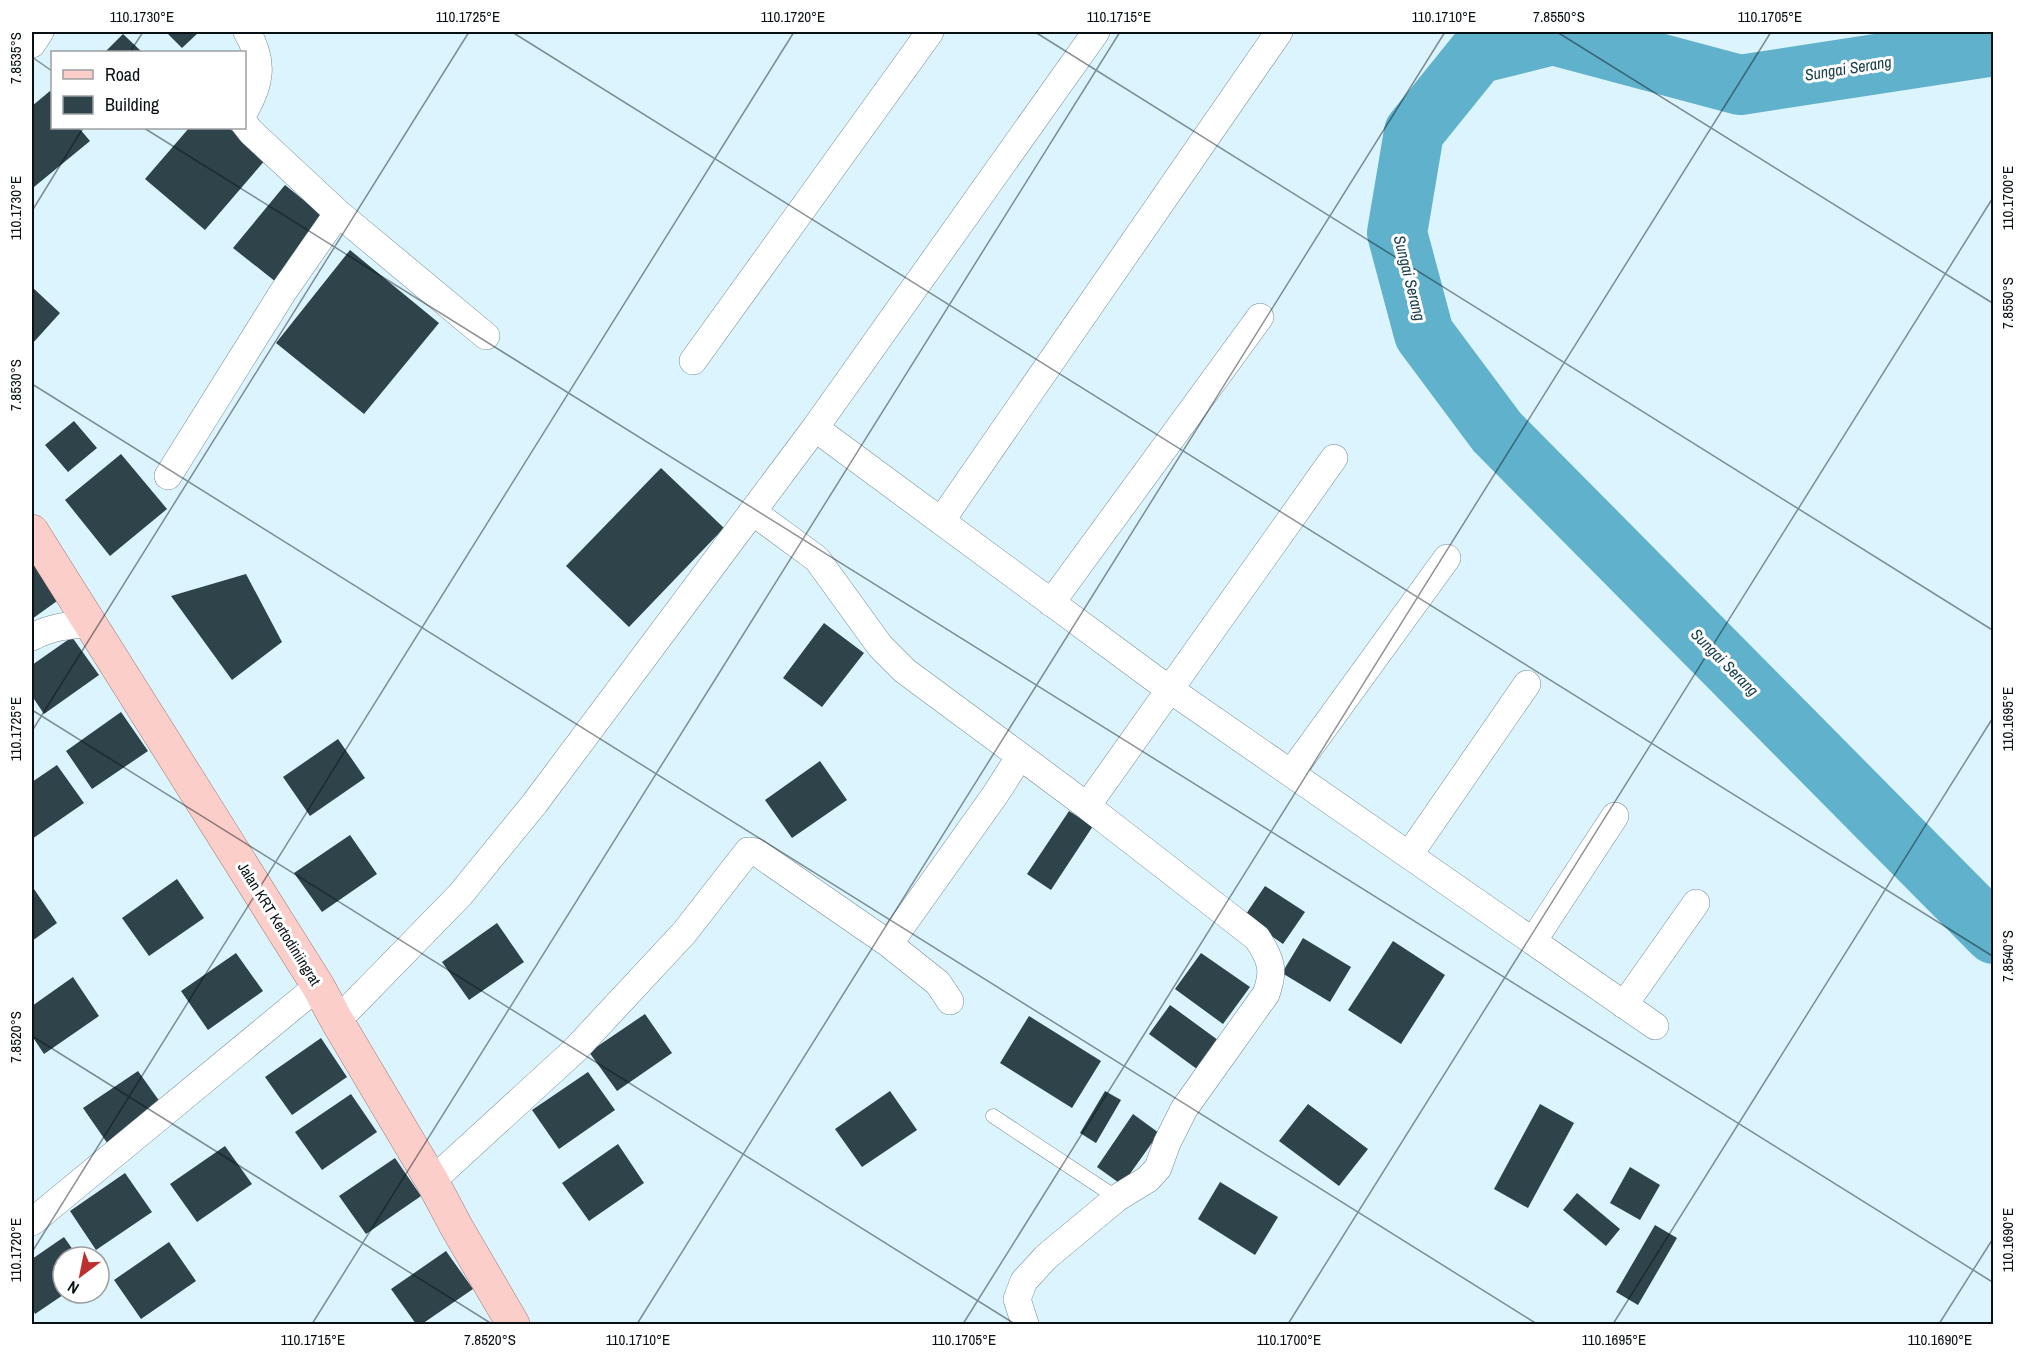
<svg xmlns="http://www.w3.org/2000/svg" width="2025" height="1356" viewBox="0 0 2025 1356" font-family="'Archivo Narrow',sans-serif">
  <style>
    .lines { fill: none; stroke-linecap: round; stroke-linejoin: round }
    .river { stroke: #60b1cb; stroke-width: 60 }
    .building { fill: #2e434a }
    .lane-casing { stroke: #758c94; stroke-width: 15 }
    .street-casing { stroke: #758c94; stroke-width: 28 }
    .primary-casing { stroke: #a57773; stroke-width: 34 }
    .lane { stroke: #fff; stroke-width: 14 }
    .street { stroke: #fff; stroke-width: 27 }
    .primary { stroke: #fbceca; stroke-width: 33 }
    .ticks { fill: none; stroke: #081013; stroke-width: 1.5; stroke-opacity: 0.45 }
    .labels { text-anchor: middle; stroke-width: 6; stroke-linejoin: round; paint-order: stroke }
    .street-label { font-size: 15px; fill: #081013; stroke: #fff }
    .water-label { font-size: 16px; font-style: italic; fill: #1b414c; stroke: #fff }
    .neatline { fill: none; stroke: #081013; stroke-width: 2 }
    .ticks-label { font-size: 15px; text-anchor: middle; fill: #081013 }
  </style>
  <rect width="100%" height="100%" fill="#dbf4fd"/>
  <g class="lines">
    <path class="river" d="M1994,46L1740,85L1553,35L1477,54L1414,132L1397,233L1424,334L1497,432L1994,934"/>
  </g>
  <path class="building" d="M166,32H199L182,48Z
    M123,34L142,52H105Z
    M50,91L52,94V128H79L90,141L34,187L32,184V106Z
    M189,128H229L266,159L205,230L145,179Z
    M285,185L327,219L276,282L233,248Z
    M350,250L439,323L364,414L276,343Z
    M32,287L60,313L32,344Z
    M74,421L97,448L68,472L45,445Z
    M121,454L167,509L110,556L65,500Z
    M661,468L724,528L629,627L566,566Z
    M37,558L64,596L32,619V562Z
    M246,574L282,642L232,680L171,596Z
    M824,623L864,653L822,707L783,678Z
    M72,637L99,675L44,714L32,696V665Z
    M121,712L148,751L92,789L66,751Z
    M338,739L365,778L310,816L283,777Z
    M820,761L847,800L792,838L765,800Z
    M57,765L84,803L32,839V782Z
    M1069,811L1093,826L1051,890L1027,874Z
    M350,835L377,874L322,912L294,873Z
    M177,879L204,918L149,956L122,918Z
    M32,886L57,923L32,941Z
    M1265,886L1305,912L1283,944L1244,917Z
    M497,923L524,962L469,1000L442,962Z
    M1303,938L1351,967L1330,1002L1282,973Z
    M1393,941L1445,975L1401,1044L1348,1010Z
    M236,953L263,991L208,1030L181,991Z
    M1201,953L1250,987L1223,1024L1175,989Z
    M73,977L99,1016L44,1054L32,1036V1006Z
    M1170,1005L1222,1043L1201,1072L1149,1034Z
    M645,1014L672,1053L617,1091L589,1052Z
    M1029,1016L1101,1061L1072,1108L1000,1063Z
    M321,1038L347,1077L292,1115L265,1077Z
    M138,1071L165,1109L110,1147L83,1108Z
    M588,1072L615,1110L559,1149L532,1110Z
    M890,1091L917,1130L862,1167L835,1129Z
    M1105,1091L1121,1100L1096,1143L1080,1133Z
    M351,1094L377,1132L322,1170L295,1132Z
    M1308,1104L1368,1149L1339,1186L1279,1141Z
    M1540,1104L1574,1123L1528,1208L1494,1189Z
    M1133,1114L1159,1133L1122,1185L1097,1167Z
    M618,1144L644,1183L589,1221L562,1183Z
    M225,1146L252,1184L197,1222L170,1184Z
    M395,1158L421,1196L366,1234L339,1196Z
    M1630,1167L1660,1185L1640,1220L1610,1203Z
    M125,1173L152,1212L96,1250L70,1211Z
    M1220,1182L1278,1217L1255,1255L1198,1219Z
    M1577,1193L1620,1229L1606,1246L1563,1210Z
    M1655,1225L1677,1238L1638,1305L1616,1292Z
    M64,1237L78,1257H63V1295L35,1314L32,1308V1259Z
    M169,1242L196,1281L141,1319L114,1280Z
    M446,1251L473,1289L422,1324H416L391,1289Z"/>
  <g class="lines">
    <g class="lane-casing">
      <path id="lane" d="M993,1116L1117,1198"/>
    </g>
    <g class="street-casing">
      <path id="street" d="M32,44L40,32
        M244,112C261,83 264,61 247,32
        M338,213L486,336
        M693,361L930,32
        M815,428L1155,679L1655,1026
        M168,476L283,292L338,213L251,132L244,123
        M941,521L1279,32
        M1051,603L1260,317
        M32,637C51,627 68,625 90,624
        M1020,756L1087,806
        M1291,773L1447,558
        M1409,855L1527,684
        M1533,941L1615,816
        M889,944L938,983L950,1001
        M1624,1005L1696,903
        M337,1021L460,895L535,803L815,428L1096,32
        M432,1181L575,1050L684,933L748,851L756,852L889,944L995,795L1020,756L905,671L880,646L817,559L753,512
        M32,1222L318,986
        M1025,1324L1017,1299L1024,1281L1046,1257L1117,1198L1148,1179L1158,1168L1167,1143L1184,1109L1266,994C1275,970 1271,959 1257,938L1087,806L1334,458"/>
    </g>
    <g class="primary-casing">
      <path id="primary" d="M32,531L318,986L337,1021L432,1181L457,1228L513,1324"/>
    </g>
    <use href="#lane" class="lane"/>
    <use href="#street" class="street"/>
    <use href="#primary" class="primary"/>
  </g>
  <path class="ticks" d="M512,32L1994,957M1035,32L1994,631M1557,32L1994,304M130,52L143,32M32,57L52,71M144,128L1994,1283M32,211L83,128M32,384L1537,1324M32,710L1015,1324M32,731L469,32M32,1036L492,1324M32,1252L794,32M312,1324L1120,32M637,1324L1445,32M963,1324L1771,32M1288,1324L1994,196M1613,1324L1994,716M1939,1324L1994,1237"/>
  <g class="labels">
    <g class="street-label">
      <text transform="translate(279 924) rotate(58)" y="5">Jalan KRT Kertodiniingrat</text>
    </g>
    <g class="water-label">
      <text transform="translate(1848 68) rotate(-9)" y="6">Sungai Serang</text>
      <text transform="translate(1410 278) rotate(76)" y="6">Sungai Serang</text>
      <text transform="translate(1725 662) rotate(45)" y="6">Sungai Serang</text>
    </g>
  </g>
  <rect width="2025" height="1356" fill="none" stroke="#ffffff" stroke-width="66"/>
  <rect x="51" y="51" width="195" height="78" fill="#ffffff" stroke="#9c9fa1" stroke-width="1.5"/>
  <rect x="63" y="70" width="30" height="9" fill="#fbceca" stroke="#9c9fa1" stroke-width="1.5"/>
  <text x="105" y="81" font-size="18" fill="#081013">Road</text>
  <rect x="63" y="96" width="30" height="18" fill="#2e434a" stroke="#9c9fa1" stroke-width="1.5"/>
  <text x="105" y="111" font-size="18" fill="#081013">Building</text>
  <g transform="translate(81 1275) rotate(212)"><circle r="28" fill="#ffffff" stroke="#9c9fa1" stroke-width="1.5"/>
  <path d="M0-4.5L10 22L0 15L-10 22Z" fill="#bd2e2f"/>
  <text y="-9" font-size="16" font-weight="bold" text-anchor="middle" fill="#081013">N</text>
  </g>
  <rect x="33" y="33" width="1959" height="1290" class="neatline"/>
  <g class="ticks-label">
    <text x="142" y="22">110.1730°E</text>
    <text x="468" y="22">110.1725°E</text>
    <text x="793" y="22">110.1720°E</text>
    <text x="1119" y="22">110.1715°E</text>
    <text x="1444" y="22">110.1710°E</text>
    <text x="1559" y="22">7.8550°S</text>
    <text x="1770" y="22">110.1705°E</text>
    <text transform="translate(16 58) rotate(-90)" y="5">7.8535°S</text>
    <text transform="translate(2008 198) rotate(-90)" y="5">110.1700°E</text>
    <text transform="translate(16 208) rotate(-90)" y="5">110.1730°E</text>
    <text transform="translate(2008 303) rotate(-90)" y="5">7.8550°S</text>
    <text transform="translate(16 385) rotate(-90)" y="5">7.8530°S</text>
    <text transform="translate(2008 719) rotate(-90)" y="5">110.1695°E</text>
    <text transform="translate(16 729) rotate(-90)" y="5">110.1725°E</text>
    <text transform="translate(2008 956) rotate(-90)" y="5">7.8540°S</text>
    <text transform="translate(16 1037) rotate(-90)" y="5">7.8520°S</text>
    <text transform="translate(2008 1240) rotate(-90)" y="5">110.1690°E</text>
    <text transform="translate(16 1250) rotate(-90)" y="5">110.1720°E</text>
    <text x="313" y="1345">110.1715°E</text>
    <text x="490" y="1345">7.8520°S</text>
    <text x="638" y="1345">110.1710°E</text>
    <text x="964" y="1345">110.1705°E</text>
    <text x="1289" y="1345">110.1700°E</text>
    <text x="1614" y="1345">110.1695°E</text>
    <text x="1940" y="1345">110.1690°E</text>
  </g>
</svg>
